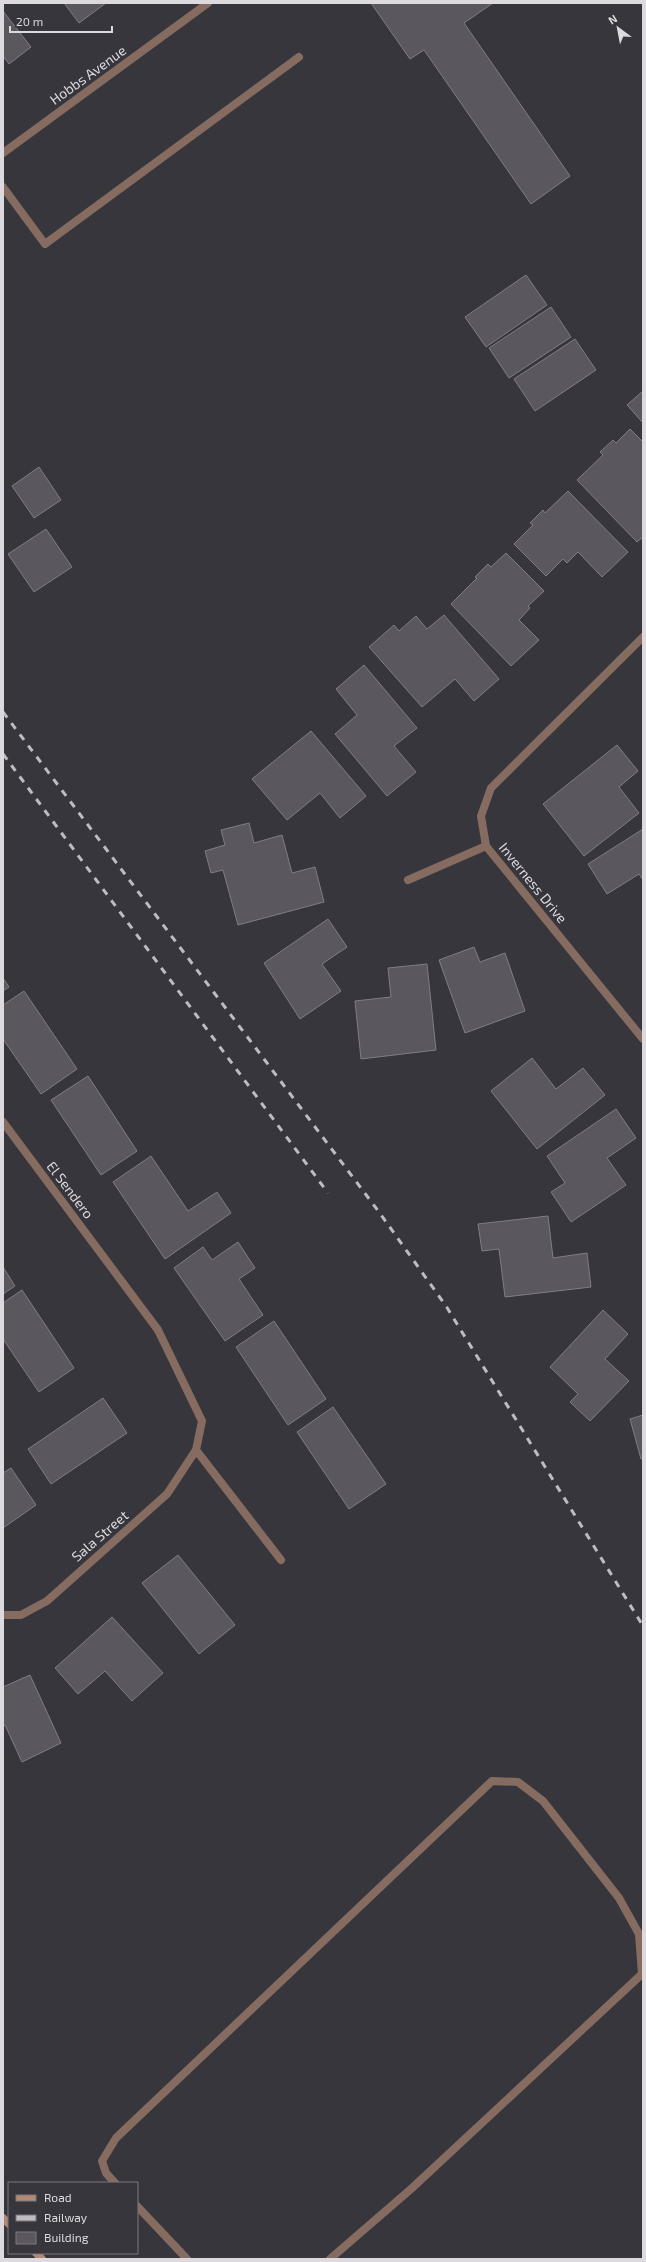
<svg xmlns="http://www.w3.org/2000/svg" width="646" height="2262" viewBox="0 0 646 2262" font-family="'Exo 2',sans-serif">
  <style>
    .building { fill: #5a575f; stroke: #7f7d85 }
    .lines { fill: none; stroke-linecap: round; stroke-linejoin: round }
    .lane { stroke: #866c60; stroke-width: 8 }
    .street { stroke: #866c60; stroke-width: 8 }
    .secondary { stroke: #b18975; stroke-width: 8 }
    .rail { stroke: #bebcc1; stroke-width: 3; stroke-dasharray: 7 7; stroke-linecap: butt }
    .labels { text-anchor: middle; stroke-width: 3; stroke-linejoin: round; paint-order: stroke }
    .street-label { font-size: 14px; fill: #dcdadf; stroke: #38363d }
  </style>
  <rect width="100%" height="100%" fill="#38363d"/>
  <path class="building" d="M64,3H106L79,23Z
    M371,3H493L464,23L570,176L531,204L424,50L410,59Z
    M3,11L31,47L9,64L3,56Z
    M526,275L547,305L486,347L465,317Z
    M551,307L571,337L509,378L489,348Z
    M575,339L596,370L535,411L514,379Z
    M643,391V423L627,405Z
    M630,429L643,442V537L637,542L577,480L603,455L600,452L613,440L616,443Z
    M39,467L61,500L34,518L12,486Z
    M568,491L628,552L602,577L578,552L567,563L563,559L546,576L514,544L533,525L530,523L543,510L545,513Z
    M46,529L72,567L34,592L8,554Z
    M506,553L544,591L528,606L530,608L519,620L539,640L511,666L451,604L477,578L475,577L488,564L491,567Z
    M444,615L499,679L474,701L455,679L422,707L369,647L394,625L399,631L416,616L427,629Z
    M364,665L417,728L394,746L416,772L387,796L335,734L357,715L336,689Z
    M311,731L366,796L340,818L320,793L287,820L252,779Z
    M617,745L638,771L619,787L639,813L584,856L543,804Z
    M249,823L254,843L282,835L292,873L315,867L324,902L238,925L223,870L211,873L205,851L225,845L221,830Z
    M643,829V880L639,874L607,894L588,864Z
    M328,919L347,947L322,964L341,991L300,1019L264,963Z
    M474,947L480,962L505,953L525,1011L465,1033L439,960Z
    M427,964L436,1050L361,1059L355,1001L391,997L388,968Z
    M3,978L9,987L3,991Z
    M24,991L77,1069L41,1094L3,1039V1005Z
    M532,1058L556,1089L583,1068L605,1095L537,1149L491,1091Z
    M88,1076L137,1151L101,1175L51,1100Z
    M616,1109L636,1138L607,1158L626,1185L571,1222L551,1192L565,1183L547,1156Z
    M151,1156L188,1211L217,1192L231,1213L165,1259L113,1182Z
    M548,1216L553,1258L587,1253L591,1287L505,1297L499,1249L482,1251L478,1224Z
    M238,1242L255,1268L239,1279L263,1315L225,1341L174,1268L203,1247L212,1260Z
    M3,1267L15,1286L3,1294Z
    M22,1290L74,1368L39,1392L3,1339V1303Z
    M603,1310L628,1334L605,1359L629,1381L590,1421L570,1402L578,1394L550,1367Z
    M274,1321L326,1399L288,1425L236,1347Z
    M103,1398L127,1433L51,1484L28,1449Z
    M333,1407L386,1484L349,1509L297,1432Z
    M643,1415V1458L641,1459L630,1419Z
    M11,1468L36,1505L3,1528V1473Z
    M178,1555L235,1625L199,1654L142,1583Z
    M112,1617L163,1673L132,1701L105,1671L78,1694L55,1668Z
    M30,1675L61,1743L22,1762L5,1725L3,1726V1687Z"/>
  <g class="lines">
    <path class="lane" d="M3,187L45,244L299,57
      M115,2183L106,2173L102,2161L116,2138L492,1781L518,1782L543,1801L619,1898L639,1934L642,1974L411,2189L330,2259
      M137,2206L187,2259"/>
    <path class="street" d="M3,153L208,3
      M643,637L491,788L481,816L486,846L643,1039
      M408,880L486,846
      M3,1122L158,1330L202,1421L196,1450L167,1494L47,1601L21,1615H3
      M196,1450L281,1560"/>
    <path class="secondary" d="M3,2218L9,2224
      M36,2253L42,2259"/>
    <path class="rail" d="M3,712L379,1212L446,1306L643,1626
      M3,754L328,1193"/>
  </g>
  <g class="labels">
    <g class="street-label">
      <text transform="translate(88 75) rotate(-36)" y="5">Hobbs Avenue</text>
      <text transform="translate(533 883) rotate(51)" y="5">Inverness Drive</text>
      <text transform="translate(70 1190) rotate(53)" y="5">El Sendero</text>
      <text transform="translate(100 1536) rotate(-41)" y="5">Sala Street</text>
    </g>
  </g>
  <rect width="646" height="2262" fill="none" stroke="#dcdadf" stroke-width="8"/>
  <rect x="8" y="2182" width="130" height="72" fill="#38363d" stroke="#7a787e"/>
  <rect x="16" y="2195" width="20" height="6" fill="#b18975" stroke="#7a787e"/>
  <text x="44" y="2202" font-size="12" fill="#dcdadf">Road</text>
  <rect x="16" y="2215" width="20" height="6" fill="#bebcc1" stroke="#7a787e"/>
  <text x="44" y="2222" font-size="12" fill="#dcdadf">Railway</text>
  <rect x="16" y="2232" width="20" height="12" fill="#5a575f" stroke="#7a787e"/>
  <text x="44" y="2242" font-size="12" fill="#dcdadf">Building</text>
  <g transform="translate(618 28) rotate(328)" stroke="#38363d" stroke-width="3" paint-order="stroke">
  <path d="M0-3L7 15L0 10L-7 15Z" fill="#dcdadf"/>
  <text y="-6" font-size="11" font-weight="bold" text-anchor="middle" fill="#dcdadf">N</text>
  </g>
  <path d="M10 26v6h102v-6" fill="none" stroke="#dcdadf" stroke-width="2"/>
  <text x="16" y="26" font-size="12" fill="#dcdadf" stroke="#38363d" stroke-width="3" paint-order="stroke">20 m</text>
</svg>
